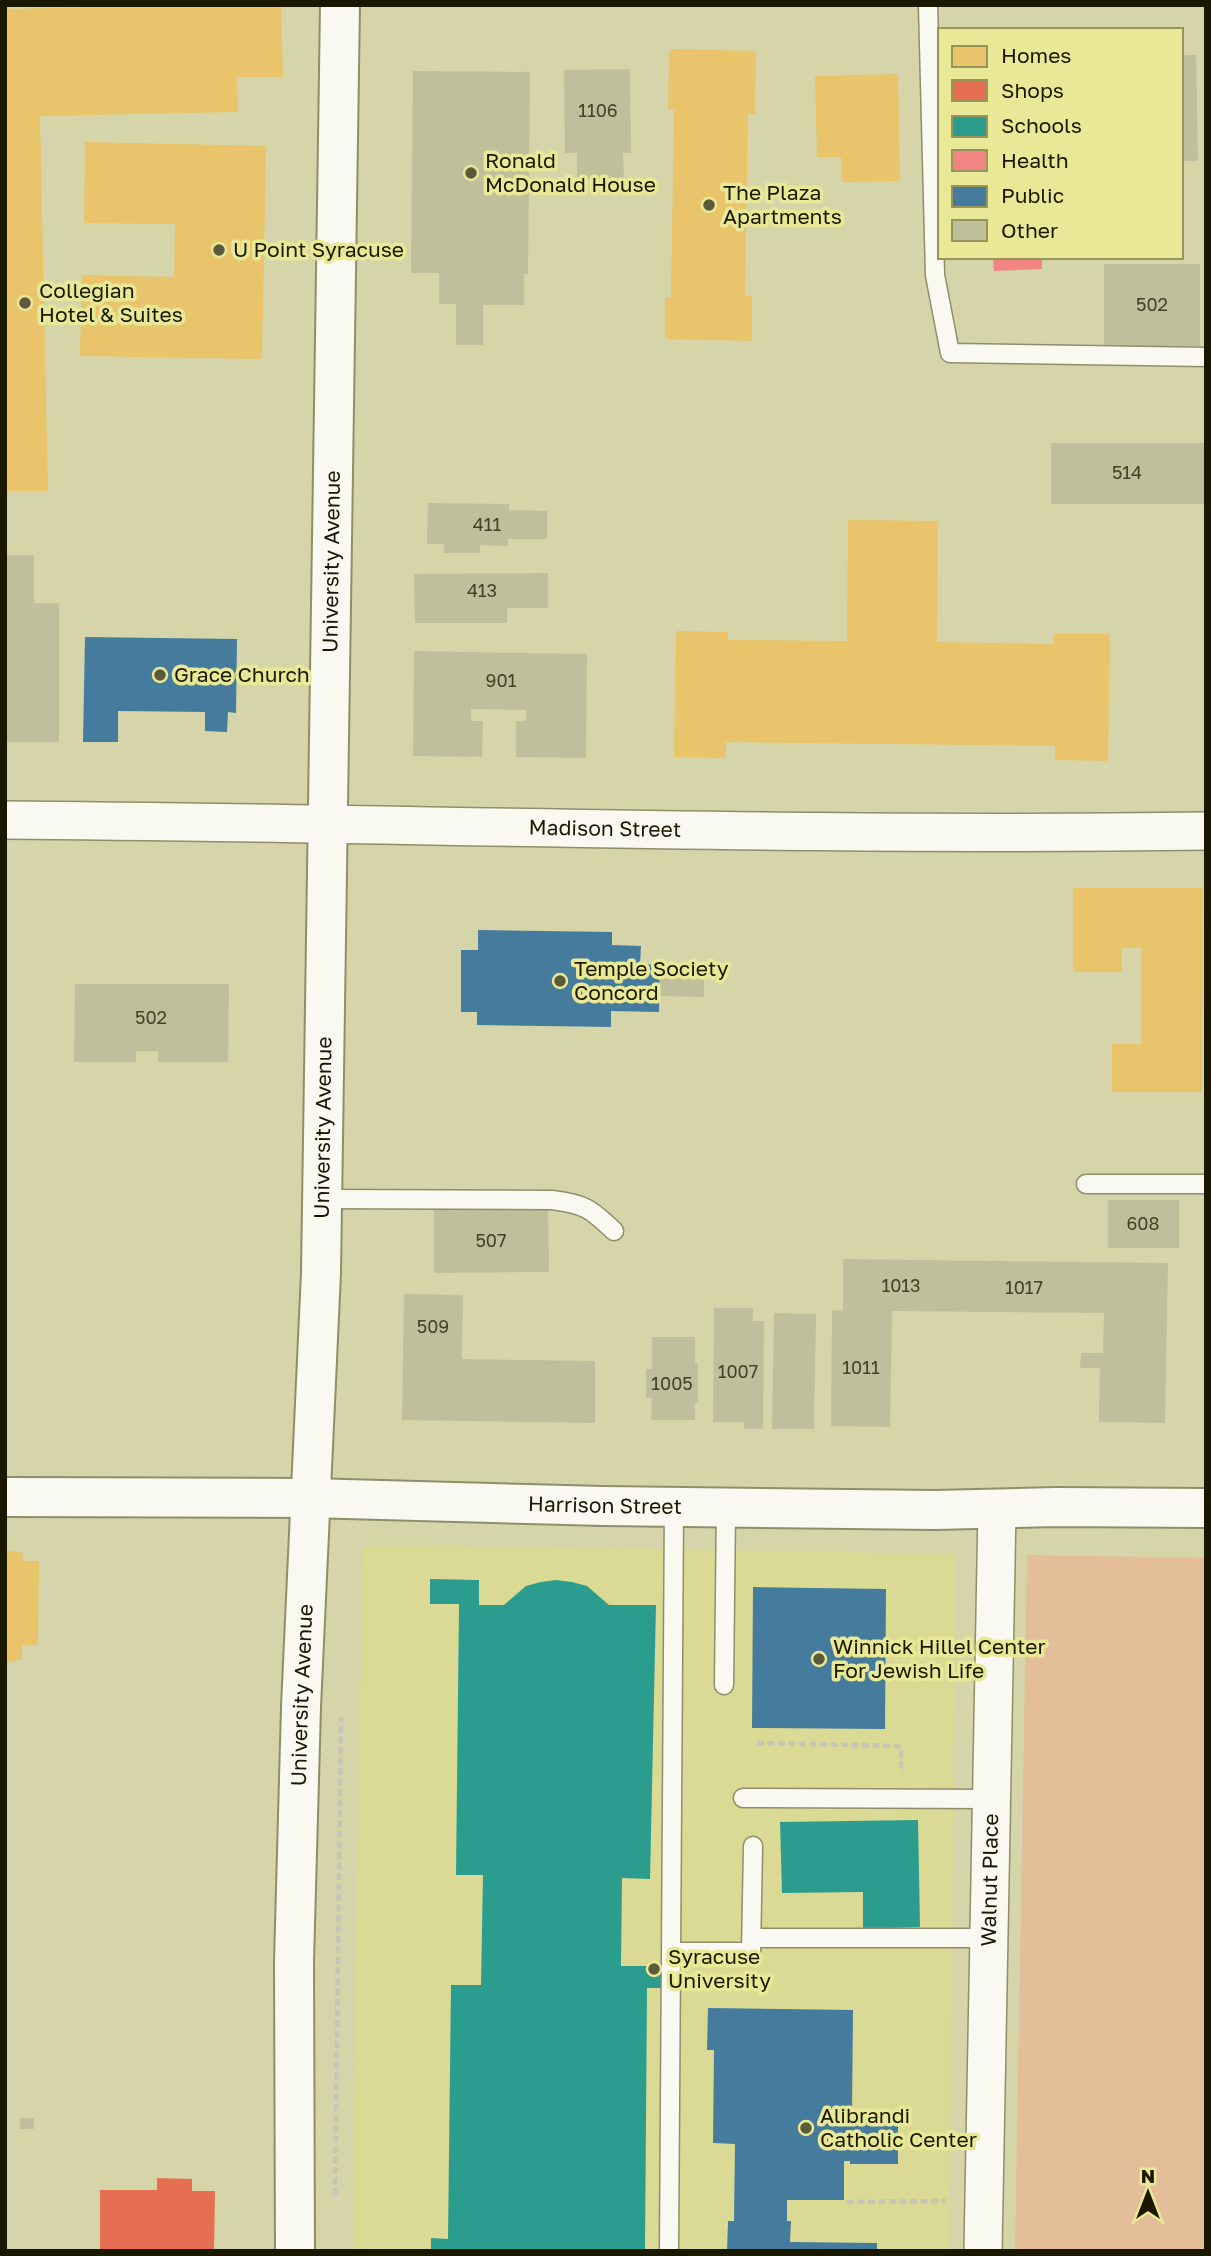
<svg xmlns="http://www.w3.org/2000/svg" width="1211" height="2256" viewBox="0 0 1211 2256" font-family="'Golos Text',sans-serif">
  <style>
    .built { fill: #dbda95 }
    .green { fill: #e3be98 }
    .homes { fill: #e9c46a }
    .shops { fill: #e76f51 }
    .schools { fill: #2a9d8f }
    .health { fill: #f28482 }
    .public { fill: #457b9d }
    .building { fill: #c0bf9b }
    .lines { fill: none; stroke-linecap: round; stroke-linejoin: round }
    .service-casing { stroke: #8f8e6a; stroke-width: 21 }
    .minor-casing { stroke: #8f8e6a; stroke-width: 40 }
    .tertiary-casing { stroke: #8f8e6a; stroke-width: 42 }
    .path { stroke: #c5c5b8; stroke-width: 4.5; stroke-dasharray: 7 3.5; stroke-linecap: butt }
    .service { stroke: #f9f9f2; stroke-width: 18 }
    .minor { stroke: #f9f9f2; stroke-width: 37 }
    .tertiary { stroke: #f9f9f2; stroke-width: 38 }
    .poi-dot { fill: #5b5b3b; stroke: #e8e896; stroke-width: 2.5 }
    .labels { text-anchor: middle; stroke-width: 7; stroke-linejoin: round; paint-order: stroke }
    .number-label { font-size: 18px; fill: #444227 }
    .poi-label { font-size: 21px; fill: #1a1900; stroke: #e8e896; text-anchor: start }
    .street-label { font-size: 21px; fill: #1a1900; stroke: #e8e896 }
  </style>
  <rect width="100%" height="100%" fill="#d5d5a9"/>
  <path class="built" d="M363,1545L956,1554L949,2251H353L354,2090Z"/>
  <path class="green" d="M1027,1555L1206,1558V2251H1015Z"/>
  <path class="homes" d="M175,5H281L283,77H237L238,112L40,116L48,491H5V9Z
    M669,49L756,51L755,114H748L745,296H752V341L665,339V297H671L674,110H668Z
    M898,74L900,181L842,182L841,157H817L815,76Z
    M85,142L266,146L262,359L80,356L82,275L174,277L175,224L84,223Z
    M848,520L938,521L937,642L1054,644V634H1110L1108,761L1055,760V746L726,742V758L674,757L676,631L728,632V640L847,641Z
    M1073,888H1203L1202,1092H1112V1044H1141V948H1122V972H1073Z
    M5,1550L23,1553V1561H39L38,1646L22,1645V1660H15V1662H5Z"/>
  <path class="shops" d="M157,2178L192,2179V2191H215L214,2251H100V2190H157Z"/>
  <path class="schools" d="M430,1579L479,1580V1605H504L526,1586L541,1582L556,1580L572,1582L587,1586L609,1605H656L650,1879L622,1878L621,1966H664L663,1988H647L645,2251H431V2238L448,2239L451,1985H481L483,1875H456L459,1604H430Z
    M918,1820L920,1927L863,1929V1892L782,1893L780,1822Z"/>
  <path class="health" d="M993,257H1042V269L994,271Z"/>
  <path class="public" d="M85,637L237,639L236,713L228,712L227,732L205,731V712L118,711V742H83Z
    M478,930L612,932V945L641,946L640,964L660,965L659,1012L611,1011V1027L477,1025V1012H461V950H478Z
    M753,1587L886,1589L885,1729L752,1728Z
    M708,2008L853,2010L852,2112H898V2164H850V2161H844V2200H787V2221H791L790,2242L877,2243V2251H727L728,2221H734L735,2144L713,2143L714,2050H707Z"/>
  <path class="building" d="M1181,55H1196L1198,161H1181Z
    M630,69L631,153H623L624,179H577V153H565L564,70Z
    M413,71L530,72L528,274H524V305H483V345H456V304H439V273H411Z
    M1104,264H1200V346H1104Z
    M1051,443H1204V504H1051Z
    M428,503L509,504V510L547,511V539H508V546L480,545V553H444V544H427Z
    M5,555H34V603H59V742H5Z
    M548,573V608H507V623H415L414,574Z
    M414,651L587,654L586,758L516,757V721H526V710L471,709V721H483L482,757L413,756Z
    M660,965H704V997L659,996Z
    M75,984H229L228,1062H158V1051H136V1062H74Z
    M1108,1200H1179V1248H1108Z
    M548,1208L549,1272L434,1273V1209Z
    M843,1259L1168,1263L1165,1423L1099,1422L1100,1368H1080L1081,1353H1103L1104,1313L892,1311L890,1427L831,1426L832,1311L843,1310Z
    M404,1294L463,1295L462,1359L595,1361V1423L402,1420Z
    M714,1308H753V1321H764L763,1429H744V1422H713Z
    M774,1313L816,1314L814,1429H772Z
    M652,1337H695V1363H698V1403H695V1420H651L652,1398H646V1369H652Z
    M20,2118H34V2129H20Z"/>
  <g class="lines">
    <g class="service-casing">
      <path id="service" d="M928,5L935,275L950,353L1206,357
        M1086,1184H1206
        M322,1199L552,1200C585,1204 591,1209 614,1231
        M724,1685L726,1507
        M743,1798L991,1799
        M751,1938H988
        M671,1952H751L753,1846
        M669,2251L674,1507"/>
    </g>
    <g class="minor-casing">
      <g id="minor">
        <path id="s1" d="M5,820C405,823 806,837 1206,831"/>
        <path id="s2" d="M983,2251L997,1509"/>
      </g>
    </g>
    <g class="tertiary-casing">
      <g id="tertiary">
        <path id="s3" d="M5,1497L309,1498L603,1506L935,1510L1056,1507L1206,1508"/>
        <path id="s4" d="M295,2251L294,1961L301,1707L321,1273L340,5"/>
      </g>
    </g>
    <path class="path" d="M757,1743L898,1746L901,1749V1769L903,1772
      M335,2195L341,1717
      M847,2202L946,2201"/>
    <use href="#service" class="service"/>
    <use href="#minor" class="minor"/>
    <use href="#tertiary" class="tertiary"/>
  </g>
  <g class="poi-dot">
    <circle cx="471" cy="173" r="7"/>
    <circle cx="709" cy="205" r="7"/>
    <circle cx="219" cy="250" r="7"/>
    <circle cx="25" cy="303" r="7"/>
    <circle cx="160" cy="675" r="7"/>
    <circle cx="560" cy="981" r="7"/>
    <circle cx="819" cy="1659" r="7"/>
    <circle cx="654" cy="1969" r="7"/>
    <circle cx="806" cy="2128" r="7"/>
  </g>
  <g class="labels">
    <g class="number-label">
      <text x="598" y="117">1106</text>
      <text x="1152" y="311">502</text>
      <text x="1127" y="479">514</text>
      <text x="487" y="531">411</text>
      <text x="482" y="597">413</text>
      <text x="501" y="687">901</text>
      <text x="151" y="1024">502</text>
      <text x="1143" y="1230">608</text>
      <text x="491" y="1247">507</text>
      <text x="901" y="1292">1013</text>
      <text x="1024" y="1294">1017</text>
      <text x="433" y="1333">509</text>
      <text x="861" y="1374">1011</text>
      <text x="738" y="1378">1007</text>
      <text x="672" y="1390">1005</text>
    </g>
    <g class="poi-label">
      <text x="485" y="168">Ronald<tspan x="485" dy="24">McDonald House</tspan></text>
      <text x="723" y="200">The Plaza<tspan x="723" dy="24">Apartments</tspan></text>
      <text x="233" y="257">U Point Syracuse</text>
      <text x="39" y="298">Collegian<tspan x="39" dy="24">Hotel &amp; Suites</tspan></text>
      <text x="174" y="682">Grace Church</text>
      <text x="574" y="976">Temple Society<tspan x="574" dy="24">Concord</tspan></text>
      <text x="833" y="1654">Winnick Hillel Center<tspan x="833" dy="24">For Jewish Life</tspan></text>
      <text x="668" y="1964">Syracuse<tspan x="668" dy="24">University</tspan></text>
      <text x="820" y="2123">Alibrandi<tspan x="820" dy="24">Catholic Center</tspan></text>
    </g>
    <g class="street-label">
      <text dy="7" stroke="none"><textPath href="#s4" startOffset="1690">University Avenue</textPath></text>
      <text dy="7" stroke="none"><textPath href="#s1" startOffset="600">Madison Street</textPath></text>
      <text dy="7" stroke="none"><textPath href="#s4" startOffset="1124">University Avenue</textPath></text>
      <text dy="7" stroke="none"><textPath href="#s3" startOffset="600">Harrison Street</textPath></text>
      <text dy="7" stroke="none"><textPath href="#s4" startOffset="556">University Avenue</textPath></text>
      <text dy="7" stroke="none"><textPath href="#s2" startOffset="371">Walnut Place</textPath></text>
    </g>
  </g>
  <rect width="1211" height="2256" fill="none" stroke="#1a1900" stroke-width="14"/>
  <rect x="938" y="28" width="245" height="231" fill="#e8e896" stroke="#96955a" stroke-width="2"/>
  <rect x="952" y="46" width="35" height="21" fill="#e9c46a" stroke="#96955a" stroke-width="2"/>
  <text x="1001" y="63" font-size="21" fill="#1a1900">Homes</text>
  <rect x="952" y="80" width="35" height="21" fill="#e76f51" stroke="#96955a" stroke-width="2"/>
  <text x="1001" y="98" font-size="21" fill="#1a1900">Shops</text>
  <rect x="952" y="116" width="35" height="21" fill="#2a9d8f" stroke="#96955a" stroke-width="2"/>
  <text x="1001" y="133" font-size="21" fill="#1a1900">Schools</text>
  <rect x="952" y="150" width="35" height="21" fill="#f28482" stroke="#96955a" stroke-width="2"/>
  <text x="1001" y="168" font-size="21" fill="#1a1900">Health</text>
  <rect x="952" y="186" width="35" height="21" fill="#457b9d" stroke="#96955a" stroke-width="2"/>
  <text x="1001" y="203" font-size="21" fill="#1a1900">Public</text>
  <rect x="952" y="220" width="35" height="21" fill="#c0bf9b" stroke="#96955a" stroke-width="2"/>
  <text x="1001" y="238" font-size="21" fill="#1a1900">Other</text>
  <g transform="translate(1148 2193)" stroke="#e8e896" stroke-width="5" paint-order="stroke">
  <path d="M0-5L12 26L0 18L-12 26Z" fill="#1a1900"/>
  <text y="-10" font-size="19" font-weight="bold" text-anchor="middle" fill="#1a1900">N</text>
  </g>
</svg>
